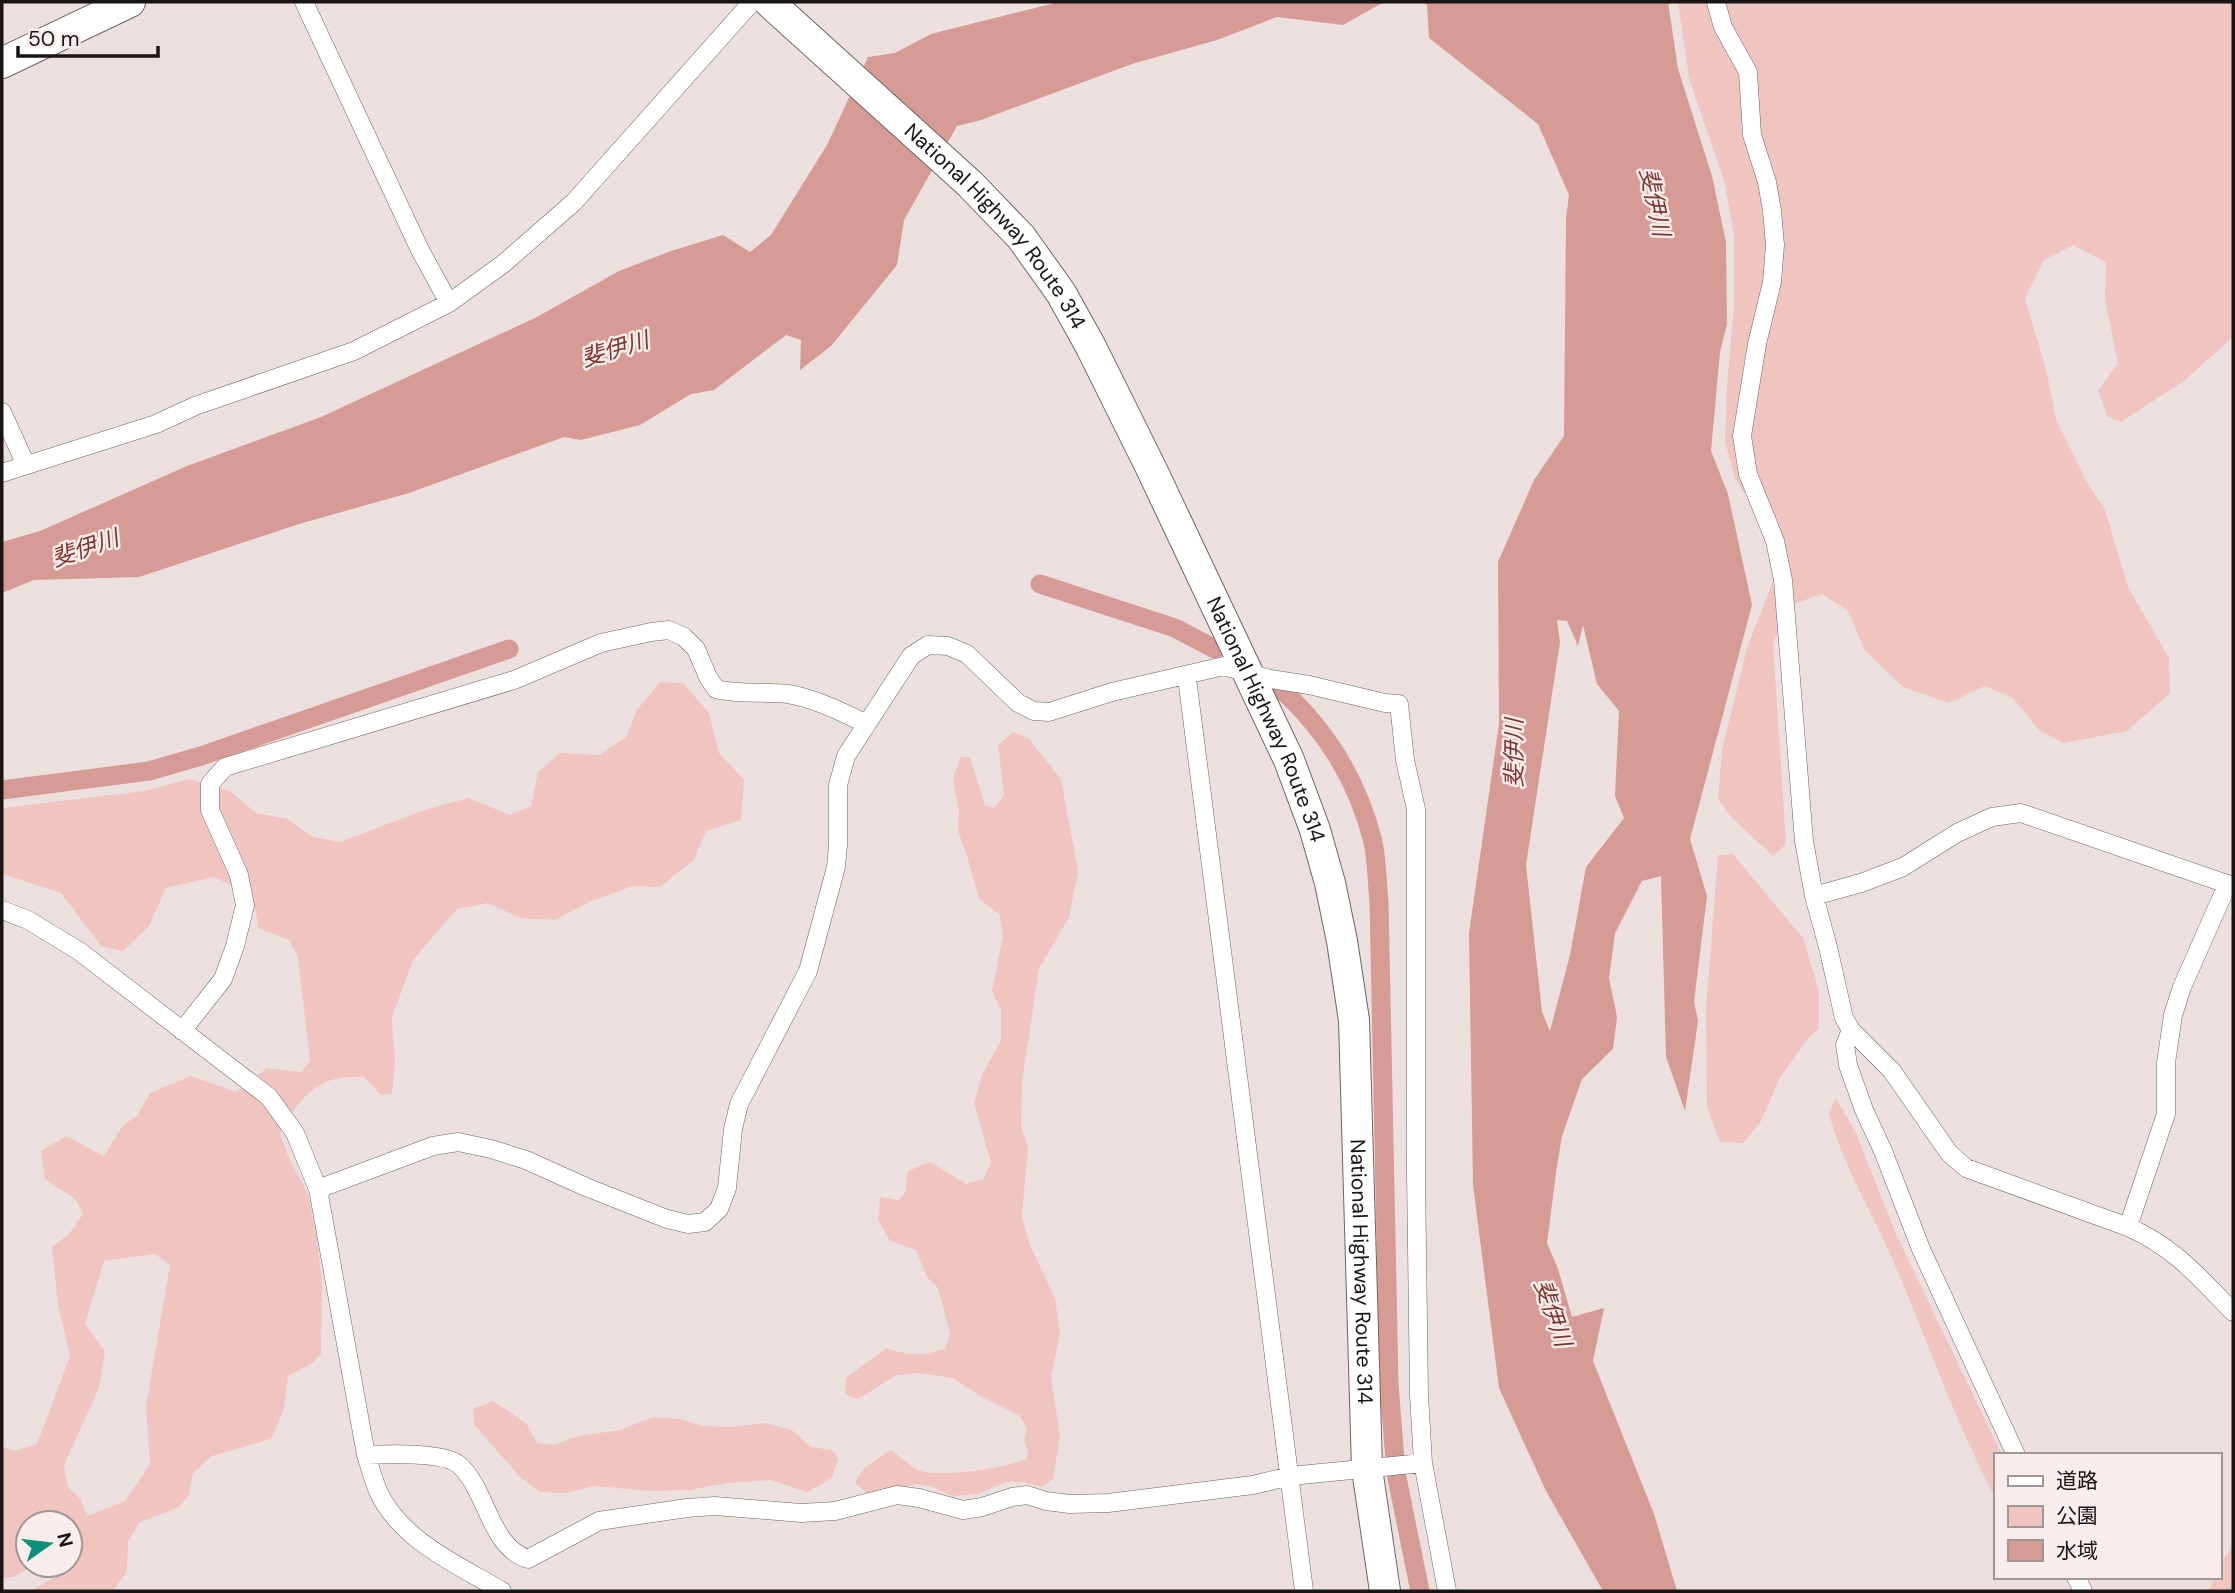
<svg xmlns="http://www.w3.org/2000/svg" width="2235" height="1593" viewBox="0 0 2235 1593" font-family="'DM Sans','Noto Sans JP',sans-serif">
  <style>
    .green { fill: #f1c5bf; fill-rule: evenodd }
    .water { fill: #d69b94; fill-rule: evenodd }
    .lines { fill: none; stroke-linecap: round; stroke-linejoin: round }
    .canal { stroke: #d69b94; stroke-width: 19 }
    .minor-casing { stroke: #6e6462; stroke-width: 19 }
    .trunk-casing { stroke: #6e6462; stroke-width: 32 }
    .minor { stroke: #fff; stroke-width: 18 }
    .trunk { stroke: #fff; stroke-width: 30 }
    .labels { text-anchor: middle; stroke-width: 5; stroke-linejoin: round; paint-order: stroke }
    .street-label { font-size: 21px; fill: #191514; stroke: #f9edeb }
    .water-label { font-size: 23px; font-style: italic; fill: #7d352f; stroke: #f9edeb }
  </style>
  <rect width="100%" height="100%" fill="#ece0de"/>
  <path class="green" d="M1678,2H2233V337L2184,381L2121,422L2107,416L2098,391L2118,363L2105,299L2106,262L2073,245L2043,261L2025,299L2046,369L2056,419L2085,479L2105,510L2128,587L2169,658L2170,693L2127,731L2064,743L2039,730L2013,698L1985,686L1949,703L1903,687L1865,651L1848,611L1822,594L1796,603L1773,642L1786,844L1773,856L1730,816L1718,799L1722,750L1747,648L1784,553L1774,515L1745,494L1735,478L1725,441L1727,385L1734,306V236L1725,184L1689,78Z
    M660,682L683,683L709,713L719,753L744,780L741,820L706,831L694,860L660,887L633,886L589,902L555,920L520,918L488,903L457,909L413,960L392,1017L395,1061L392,1094L381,1095L364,1077C316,1074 301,1097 280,1134L288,1156L308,1194L317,1239L322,1285L321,1354L313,1363L288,1376L284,1409L271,1439L212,1456L193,1473L189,1495L179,1507L139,1523L128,1542L127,1571L113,1591H31L58,1575L54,1565H70V1523H28V1565H36L13,1577L2,1578V1446L14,1451L37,1444L70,1356L58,1304L52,1247L69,1234L83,1214L75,1199L45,1179L41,1151L66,1136L104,1156L123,1125L137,1116L150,1093L191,1076L236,1092L267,1068L301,1072L310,1061L298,957L289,940L258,928L256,912L249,893L214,877L166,888L149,926L123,951L101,946L61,893L2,874V808L145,791L189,779L230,791L256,813L288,819L313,837L340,842L424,810L468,798L510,815L531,806L538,772L560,753L599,755L626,737L637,710ZM155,1254L170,1265L146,1406L150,1464L125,1501L87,1516L81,1499L68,1488L64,1465L99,1388L105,1351L85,1324L104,1261Z
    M1013,732L1029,739L1061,779L1078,871L1069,917L1039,969L1022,1082L1021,1125L1028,1148L1022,1216L1029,1243L1055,1298L1060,1333L1051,1377L1060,1436L1053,1479L1042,1487L1023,1482H1006L978,1494L952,1496L933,1487L917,1484L868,1494L855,1483L864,1468L891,1450C900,1456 909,1466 918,1470C938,1479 1005,1468 1026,1459L1028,1453L1024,1441L1027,1429L1020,1416L984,1398L952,1378L919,1373L897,1375L858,1399L845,1394L846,1378L886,1348C910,1356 921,1356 945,1349L950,1334L938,1288L927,1277L916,1250L890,1241L878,1220L880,1197L898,1200L905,1193L908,1171L930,1162L966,1184L983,1179L991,1163L974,1103L981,1077L1001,1040V1010L992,991L1003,936L1000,915L979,899L967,856L958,831L959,812L953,778L961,757H970L985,805L994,808L1004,795L998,745Z
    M1733,854L1803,938L1819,991V1028L1805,1042L1780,1078L1760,1123L1743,1143L1720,1142L1707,1107L1706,1008L1718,855Z
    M1836,1098L1856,1133L1896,1234L2002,1455H1995V1497C1954,1420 1926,1336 1891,1256C1870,1208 1842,1164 1829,1113Z
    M493,1401L526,1423L537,1443L554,1445L578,1436L620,1430L653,1417L679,1419L703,1426L733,1427L765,1423L792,1430L811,1447L832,1450L838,1459L832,1478L807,1492L771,1480L727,1483L690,1490L649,1491L595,1486L564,1493L540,1492L521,1478L474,1425L473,1409Z
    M2233,1544V1591H2209L2215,1577H2219V1567Z"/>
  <path class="water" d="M1059,2H1384L1343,25L1277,17L1217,40L1132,64L981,120L957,126L904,220L897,265L831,346L800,370L801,340L786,335L714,390L691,394L640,425L581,440L564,437L409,493L299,524L139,577L34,580L2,593V542L40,531L187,466L321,417L535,318L619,271L671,251L723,235L750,252L771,235L827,145L868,57L895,53L931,34Z
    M1423,2H1668L1678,69L1712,176L1726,242L1727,324L1720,352L1711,451L1728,494L1752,605L1690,839L1707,896L1694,1002L1698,1021L1685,1111L1666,1057L1661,876L1642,881L1615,933L1609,978L1617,1017L1613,1049L1582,1079L1562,1136L1557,1166L1547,1243L1558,1269L1572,1317L1604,1308L1593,1361L1654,1514L1677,1591H1603L1546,1491L1499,1388L1473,1185L1469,933L1499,724L1498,562L1534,480L1564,436L1566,218L1569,195L1538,124L1429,38L1427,5ZM1557,620L1567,621L1578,646L1583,625L1597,684L1619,711L1615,796L1624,818L1586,867L1570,955L1550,1031L1542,1012L1526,865L1560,642Z"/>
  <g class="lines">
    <path class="canal" d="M1040,584L1175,628L1215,649
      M1282,690C1328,732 1358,781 1373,842C1377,861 1377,882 1379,902L1389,1384L1396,1473L1420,1591
      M2,790L149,771L201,756L509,649"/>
    <g class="minor-casing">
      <path id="minor" d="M304,2L420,250L449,303
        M1716,2L1723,27L1748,72L1752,135L1767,182L1772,211L1775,245L1772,282L1757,344L1742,436L1748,474L1775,541L1783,580L1804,841L1814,896L1828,947L1844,1018L1851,1030L1892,1071L1949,1153L1966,1168L2128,1227C2174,1247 2198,1276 2233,1312
        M2,412L26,465
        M2,473L156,424L195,406L354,351L449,303L503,264L574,202L752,2
        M1185,675L1188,686L1304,1591
        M1814,896L1861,883L1903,867L1957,833L1992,817L2021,813L2233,886
        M2,910L28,920L79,951L269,1097L295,1133L318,1189L366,1455C370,1467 373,1479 378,1491C400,1540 458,1565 502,1591
        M1851,1030L1845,1045L1848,1065L1864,1110L1883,1151L1921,1249L2016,1455
        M182,1031L223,979L235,946L245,905L239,875L210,810V784L225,767L514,680L601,643L651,632L669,630L684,637L696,649L708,677L716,689C740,695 764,691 788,694C814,698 843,712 866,724
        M318,1189L433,1146L458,1142L491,1149L526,1160L586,1187L667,1219L688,1224L705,1222L719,1209L727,1188L733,1129L739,1104L808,971L836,867L838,845V785L846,756L911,656L928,645L948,646L967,654L1018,703L1034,711L1049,712L1112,692L1224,666L1270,679L1309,685L1385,703L1399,704L1405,760L1416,809V1174L1419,1395L1423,1463L1447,1591
        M2128,1227L2166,1114V1063L2173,1015L2182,987L2224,892L2225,883
        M366,1455C386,1454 442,1452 458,1464C487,1488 489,1547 528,1559L599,1521L687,1508L715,1506L801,1513L835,1511L897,1495L919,1498L963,1510L982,1507L1012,1497L1027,1495L1046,1501L1070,1504L1108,1503L1253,1485L1290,1476L1423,1463
        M2076,1577L2083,1591"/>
    </g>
    <g class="trunk-casing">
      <g id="trunk">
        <path id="s1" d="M769,2L970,184L1021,237L1061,293L1091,347L1151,468L1289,760L1315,830L1330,883L1342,941L1354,1020L1367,1469L1385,1591"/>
        <path d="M2,63L130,2"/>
      </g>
    </g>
    <use href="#minor" class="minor"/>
    <use href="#trunk" class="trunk"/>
  </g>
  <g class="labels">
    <g class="street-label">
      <text dy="7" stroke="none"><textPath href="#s1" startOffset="320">National Highway Route 314</textPath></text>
      <text dy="7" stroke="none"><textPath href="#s1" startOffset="887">National Highway Route 314</textPath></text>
      <text dy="7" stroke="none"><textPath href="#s1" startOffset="1454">National Highway Route 314</textPath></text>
    </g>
    <g class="water-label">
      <text transform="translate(1655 202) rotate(78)" y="8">斐伊川</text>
      <text transform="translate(615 349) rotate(-17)" y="8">斐伊川</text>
      <text transform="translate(85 548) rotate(-19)" y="8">斐伊川</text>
      <text transform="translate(1514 753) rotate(-90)" y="8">斐伊川</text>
      <text transform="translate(1553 1313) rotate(71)" y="8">斐伊川</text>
    </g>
  </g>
  <rect width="2235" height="1593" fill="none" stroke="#191514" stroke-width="7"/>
  <rect x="1994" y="1453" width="228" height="126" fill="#f9edeb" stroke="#9f9795" stroke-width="2"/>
  <rect x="2008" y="1476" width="35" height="10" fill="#ffffff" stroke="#9f9795" stroke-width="2"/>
  <text x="2056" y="1488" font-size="21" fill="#191514">道路</text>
  <rect x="2008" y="1506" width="35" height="21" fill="#f1c5bf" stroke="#9f9795" stroke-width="2"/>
  <text x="2056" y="1523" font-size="21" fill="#191514">公園</text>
  <rect x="2008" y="1540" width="35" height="21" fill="#d69b94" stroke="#9f9795" stroke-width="2"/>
  <text x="2056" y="1558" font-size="21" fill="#191514">水域</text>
  <g transform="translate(49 1544) rotate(76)"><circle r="33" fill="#f9edeb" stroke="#9f9795" stroke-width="2"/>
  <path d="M0-5L12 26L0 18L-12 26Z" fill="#09917a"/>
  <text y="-10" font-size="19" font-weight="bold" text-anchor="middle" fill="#191514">N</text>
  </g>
  <path d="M18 46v10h140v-10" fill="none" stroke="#191514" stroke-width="3.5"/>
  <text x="28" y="46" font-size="21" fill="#191514" stroke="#f9edeb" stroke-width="5" paint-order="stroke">50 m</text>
</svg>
